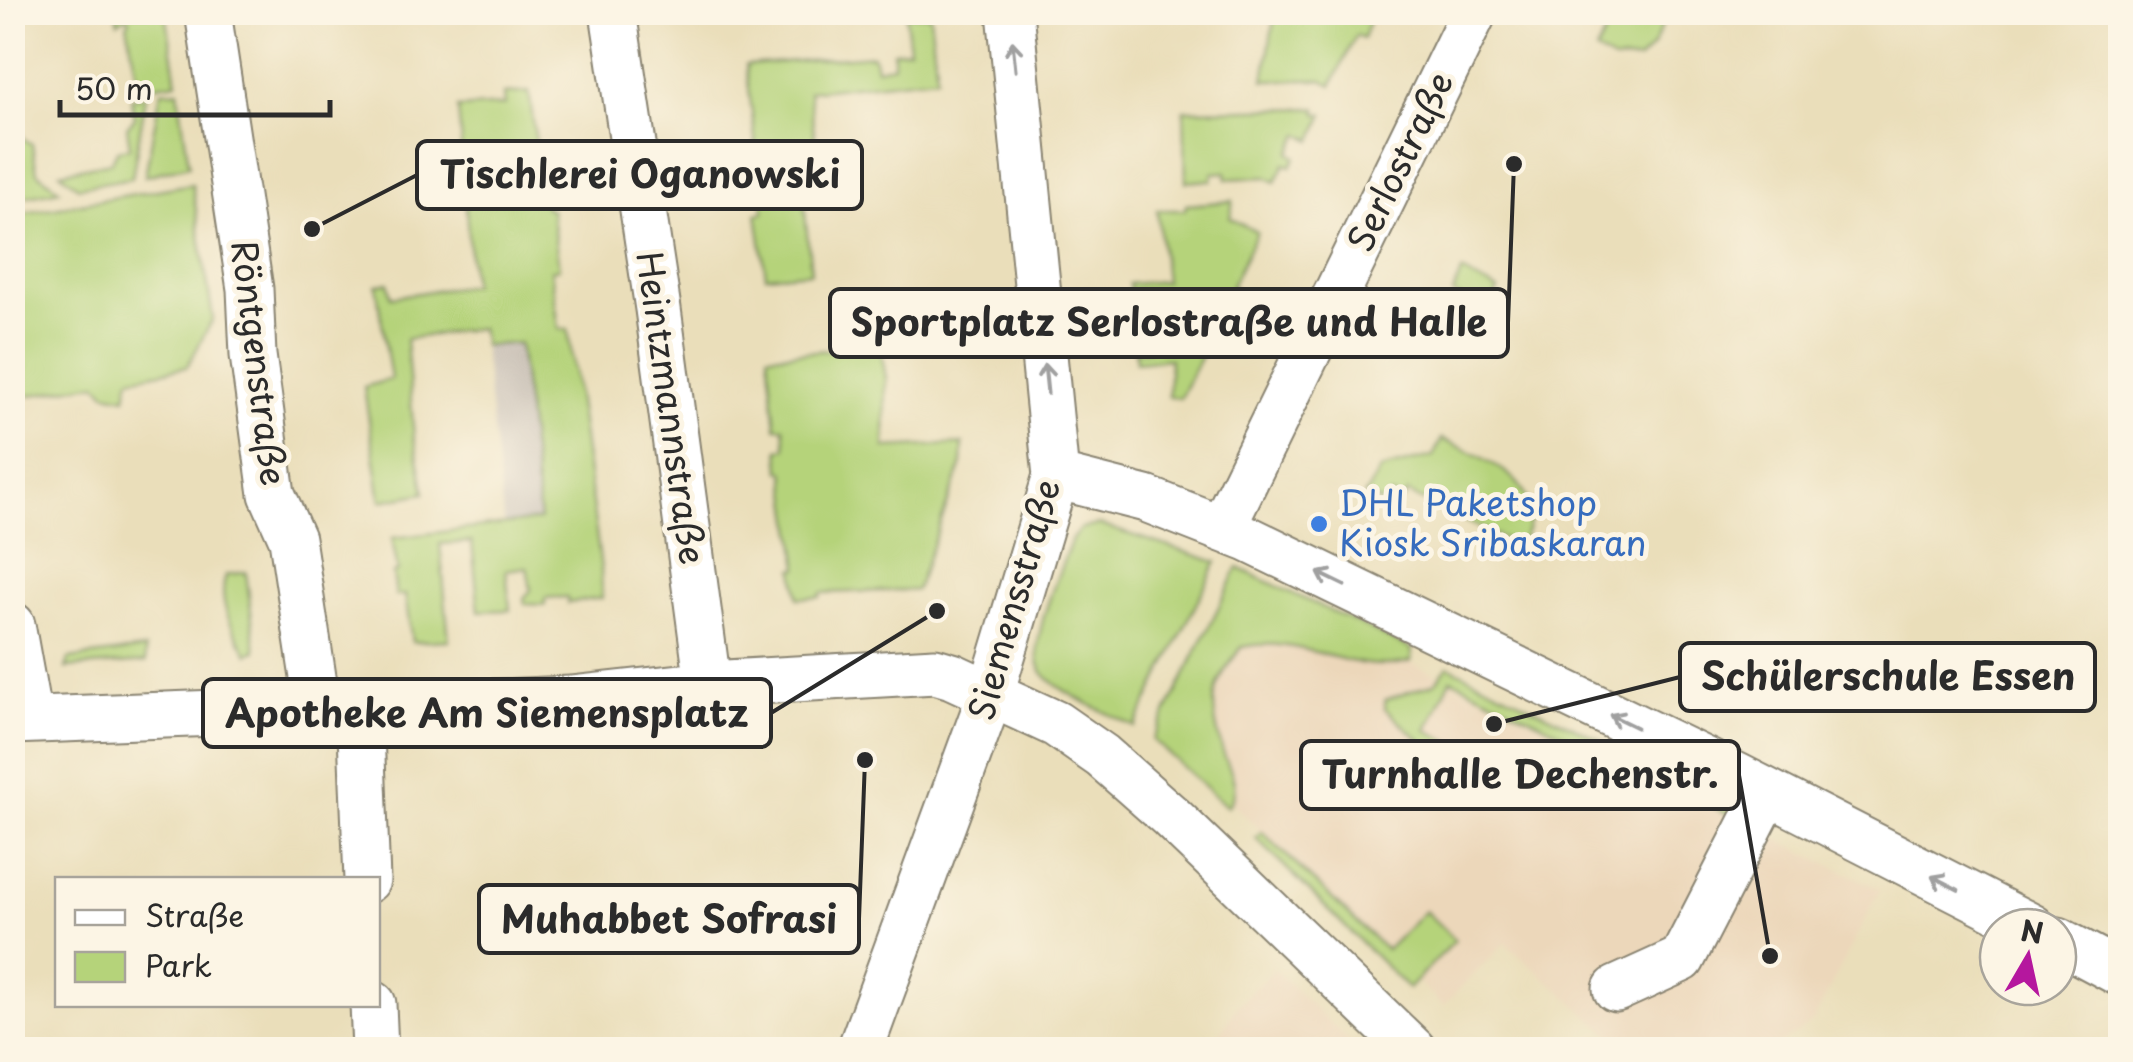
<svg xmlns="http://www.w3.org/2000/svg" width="2133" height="1062" viewBox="0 0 2133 1062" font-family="'Playpen Sans',sans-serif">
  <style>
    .built { fill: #ecd7ba }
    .industrial { fill: #cbc2b8 }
    .green { fill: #b5d37a; stroke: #707f52; stroke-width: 2.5 }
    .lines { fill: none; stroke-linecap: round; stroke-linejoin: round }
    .minor-casing { stroke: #8a8472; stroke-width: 49 }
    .minor { stroke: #fff; stroke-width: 45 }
    .oneway { stroke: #a0a0a0 }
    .shop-dot { fill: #3f7fe0; stroke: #fcf5e5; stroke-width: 4 }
    .labels { text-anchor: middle; stroke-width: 10; stroke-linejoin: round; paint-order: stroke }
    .street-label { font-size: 35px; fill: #2b2b2b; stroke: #fcf5e5 }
    .shop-label { font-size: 35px; fill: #366cbe; stroke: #fcf5e5; text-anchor: start }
    .leader { fill: none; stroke: #2b2b2b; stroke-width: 4 }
    .callout-dot { fill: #2b2b2b; stroke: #fcf5e5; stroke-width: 4 }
    .callout { fill: #fcf5e5; stroke: #2b2b2b; stroke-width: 4 }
    .callout-label { font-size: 38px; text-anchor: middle; font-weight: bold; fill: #2b2b2b }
  </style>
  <rect width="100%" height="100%" fill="#fcf5e5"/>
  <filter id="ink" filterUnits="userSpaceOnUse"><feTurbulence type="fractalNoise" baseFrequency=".01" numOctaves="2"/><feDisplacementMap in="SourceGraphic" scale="20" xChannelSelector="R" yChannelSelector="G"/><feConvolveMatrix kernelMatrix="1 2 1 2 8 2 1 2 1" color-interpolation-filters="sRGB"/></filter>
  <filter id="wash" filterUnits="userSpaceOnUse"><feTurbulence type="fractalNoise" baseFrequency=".0048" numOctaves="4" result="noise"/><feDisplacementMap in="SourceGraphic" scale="40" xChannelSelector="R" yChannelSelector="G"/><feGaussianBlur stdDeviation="2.25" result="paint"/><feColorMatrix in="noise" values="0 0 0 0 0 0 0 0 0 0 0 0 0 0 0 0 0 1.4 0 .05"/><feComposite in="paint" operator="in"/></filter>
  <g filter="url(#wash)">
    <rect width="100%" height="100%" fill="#eadeba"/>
    <path class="built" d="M1244,576L1408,661L1880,889L1813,1022L1773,1049H1627L1505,943L1443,1006L1166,739Z
      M1274,969L1283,978L1357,1049H1211L1236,1007Z"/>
    <path class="industrial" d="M519,342L540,520L504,524L483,346Z"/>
    <path class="green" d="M116,13H166L177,82L146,87L139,83L141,79L137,77L127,24L130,20L127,17L118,22Z
      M1275,13H1372L1363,38L1356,35L1332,85L1322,80H1264Z
      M1615,13L1667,14L1653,46L1639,60L1614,61L1596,52Z
      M906,15H930L937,77L809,91L816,149L799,152L811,272L766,276L757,214L764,212L746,65L873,55L876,68L893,65V51L909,49Z
      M178,90L189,165L145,176L161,91Z
      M529,92L545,208L551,209L559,268L551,270L559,329H568L601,568L602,598L568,603L567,597L545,598V605L525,604L524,598L531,590L527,567L506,570L510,610L479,611L472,542L440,544L449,640L412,642L405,595L396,596L393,573L398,571L392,538L540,520L519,343L483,346L480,328L406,339L414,438L425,493L381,501L364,387L391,379L376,285L388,282L391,297L472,285L458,108L505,105L504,94Z
      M146,96L132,178L78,187L60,172L111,162L118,150L130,148L127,127L135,118L131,98Z
      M13,103L17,106L22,138L32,144L37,172L60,190L13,199Z
      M1317,108V114H1324L1313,140L1300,134L1290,153L1296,157L1291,166L1285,164L1276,182L1266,177L1227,179L1226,172L1213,173L1212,180L1186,182L1184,110Z
      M192,184L213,319L187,367L130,378L126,397L106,393L97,383L22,397L13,346V215Z
      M1233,201L1230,218L1257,232L1231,286L1241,292L1215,346L1207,344L1180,398L1168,396L1170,359L1136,362L1135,351L1149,350L1147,325H1155L1156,333H1163L1159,290L1130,291L1129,284L1165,281L1157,210H1185L1186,205Z
      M1461,272L1498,290L1487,311L1453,294Z
      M880,346L886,378L885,448L963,444L962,464L916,590L821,593L820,597L798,598L794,569L799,568L785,471H781L779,450L786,448L784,427H776L768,355Z
      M1442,439C1488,460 1557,485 1519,546L1407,493L1403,500L1391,495L1386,505L1365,495L1380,470L1433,456Z
      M1100,525L1217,562L1135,727C1111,714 1057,693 1042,671C1025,647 1062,567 1072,539L1081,528Z
      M1238,568L1412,649L1411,661C1350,678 1307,634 1242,647C1229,663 1215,682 1214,703C1214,716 1218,736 1222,749C1229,771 1243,786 1227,807L1153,740Z
      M246,572L256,651L248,654C234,631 216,603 226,575Z
      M145,649L146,662L66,668L69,659Z
      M1448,666L1737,806L1734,817L1451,679L1427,730L1460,746L1450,766L1385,709V700L1435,683Z
      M1262,832L1386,950L1425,911L1455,940L1408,989L1256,838Z"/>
  </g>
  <g filter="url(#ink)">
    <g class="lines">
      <g class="minor-casing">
        <path id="minor" d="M208,12L250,289L253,355L272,494L292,539L318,710
          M613,12L658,309L708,684
          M1056,476L1146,499L1248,539L1737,776L2032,927
          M1222,528L1474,12
          M12,625L29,719
          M360,709L367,880
          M12,721L571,699L708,684L935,671L952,676L1056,724L1102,756L1171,817L1413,1050
          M2058,940L2120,973
          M1616,989L1682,959L1768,792
          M373,1004L375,1050
          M860,1050L991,693L1056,476L1010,12"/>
      </g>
      <use href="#minor" class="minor"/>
    </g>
    <defs><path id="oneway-shaft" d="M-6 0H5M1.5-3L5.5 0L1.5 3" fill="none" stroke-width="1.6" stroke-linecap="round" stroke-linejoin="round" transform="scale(2.5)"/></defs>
    <g class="oneway">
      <use href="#oneway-shaft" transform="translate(1014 56) rotate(-96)"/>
      <use href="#oneway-shaft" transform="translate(1046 379) rotate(-96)"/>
      <use href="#oneway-shaft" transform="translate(1331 579) rotate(-154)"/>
      <use href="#oneway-shaft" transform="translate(1623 721) rotate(-154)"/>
      <use href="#oneway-shaft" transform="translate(1945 883) rotate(-153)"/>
    </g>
  </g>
  <circle class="shop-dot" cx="1319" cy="524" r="10"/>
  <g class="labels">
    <g class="street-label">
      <text transform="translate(1401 162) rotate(-64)" y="12">Serlostraße</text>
      <text transform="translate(258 363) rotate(83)" y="12">Röntgenstraße</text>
      <text transform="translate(670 408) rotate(82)" y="12">Heintzmannstraße</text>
      <text transform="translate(1015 600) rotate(-74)" y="12">Siemensstraße</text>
    </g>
    <g class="shop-label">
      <text x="1339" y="516">DHL Paketshop<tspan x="1339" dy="40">Kiosk Sribaskaran</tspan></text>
    </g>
  </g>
  <path class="leader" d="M312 229L417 175M1514 164L1508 323M1494 724L1680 677M937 611L771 713M1770 956L1739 775M865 760L859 919"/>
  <g class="callout-dot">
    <circle cx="312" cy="229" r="10"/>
    <circle cx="1514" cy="164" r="10"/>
    <circle cx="1494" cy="724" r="10"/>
    <circle cx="937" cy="611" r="10"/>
    <circle cx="1770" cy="956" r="10"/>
    <circle cx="865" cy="760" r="10"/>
  </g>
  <g class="callout">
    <rect x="417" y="141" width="445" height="68" rx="10"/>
    <rect x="830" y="289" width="678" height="68" rx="10"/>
    <rect x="1680" y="643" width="415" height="68" rx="10"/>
    <rect x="203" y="679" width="568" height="68" rx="10"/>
    <rect x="1301" y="741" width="438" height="68" rx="10"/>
    <rect x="479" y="885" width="380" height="68" rx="10"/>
  </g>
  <g class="callout-label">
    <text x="640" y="188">Tischlerei Oganowski</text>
    <text x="1169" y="336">Sportplatz Serlostraße und Halle</text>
    <text x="1888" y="690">Schülerschule Essen</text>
    <text x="487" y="727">Apotheke Am Siemensplatz</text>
    <text x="1520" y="788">Turnhalle Dechenstr.</text>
    <text x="669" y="933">Muhabbet Sofrasi</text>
  </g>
  <rect width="2133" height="1062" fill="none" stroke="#fcf5e5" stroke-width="50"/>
  <rect x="55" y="877" width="325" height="130" fill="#fcf5e5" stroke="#a8a49b" stroke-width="2.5"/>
  <rect x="75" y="910" width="50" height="15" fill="#ffffff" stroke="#a8a49b" stroke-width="2.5"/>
  <text x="145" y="927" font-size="30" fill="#2b2b2b">Straße</text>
  <rect x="75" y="952" width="50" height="30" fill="#b5d37a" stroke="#a8a49b" stroke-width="2.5"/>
  <text x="145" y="977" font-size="30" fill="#2b2b2b">Park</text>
  <g transform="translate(2028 957) rotate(9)"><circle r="48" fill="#fcf5e5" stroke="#a8a49b" stroke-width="2.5"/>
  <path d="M0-8L18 38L0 25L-18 38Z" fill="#b5179e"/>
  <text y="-15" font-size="28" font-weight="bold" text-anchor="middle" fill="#2b2b2b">N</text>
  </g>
  <path d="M60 100v15h270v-15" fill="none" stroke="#2b2b2b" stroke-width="5"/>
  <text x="75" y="100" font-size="30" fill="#2b2b2b" stroke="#fcf5e5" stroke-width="8" paint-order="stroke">50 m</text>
</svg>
